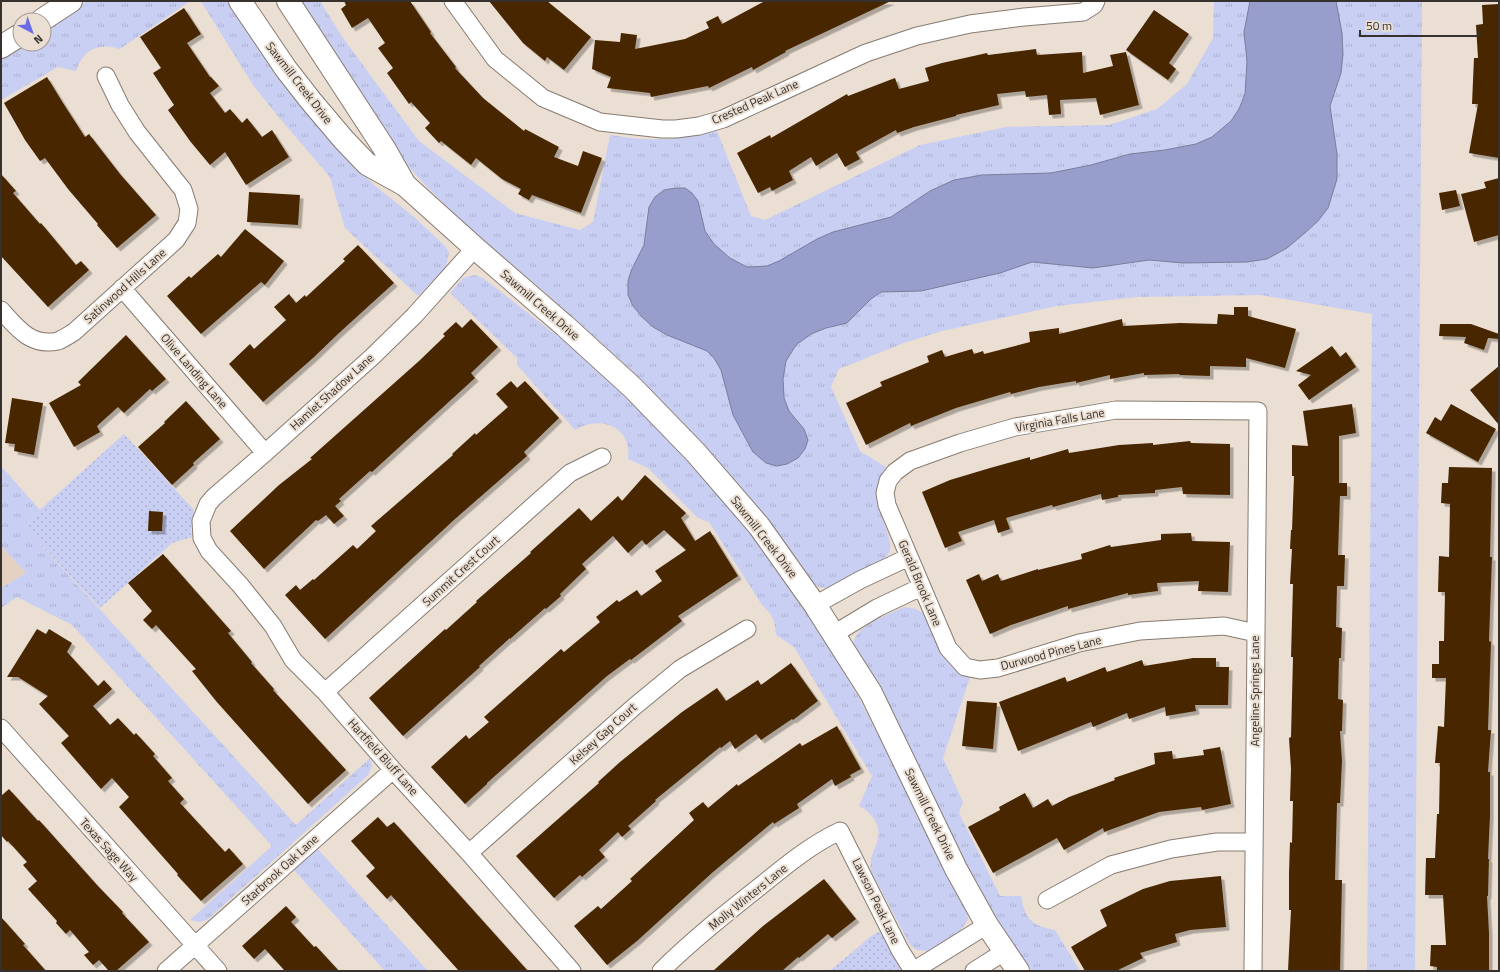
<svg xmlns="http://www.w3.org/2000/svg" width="1500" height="972" viewBox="0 0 1500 972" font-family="'Titillium Web',sans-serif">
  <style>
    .built { fill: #e4d1c1 }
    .grass { fill: url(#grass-tufts) }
    .park { fill: url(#park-dots) }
    .water { fill: #979ecb; stroke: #7a7d9b }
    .building { fill: #472703; filter: url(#shadow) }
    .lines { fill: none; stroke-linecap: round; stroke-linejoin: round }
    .street-casing { stroke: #877b71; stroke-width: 19 }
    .secondary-casing { stroke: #877b71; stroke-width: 24 }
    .street { stroke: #fff; stroke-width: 17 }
    .secondary { stroke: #fff; stroke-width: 22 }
    .labels { text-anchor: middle; stroke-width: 4; stroke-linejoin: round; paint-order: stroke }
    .street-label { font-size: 12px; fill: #36312c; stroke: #ebded2 }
  </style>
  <defs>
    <pattern id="grass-tufts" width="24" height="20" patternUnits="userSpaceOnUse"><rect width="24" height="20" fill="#c9cef3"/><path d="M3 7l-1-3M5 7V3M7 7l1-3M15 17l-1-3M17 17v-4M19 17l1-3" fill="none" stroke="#adb1d0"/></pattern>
    <pattern id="park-dots" width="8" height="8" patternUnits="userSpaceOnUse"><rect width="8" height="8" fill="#c9cef3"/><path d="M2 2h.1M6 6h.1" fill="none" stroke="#adb1d0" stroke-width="1.8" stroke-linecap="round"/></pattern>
    <filter id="shadow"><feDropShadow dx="3.5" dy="3.5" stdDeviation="0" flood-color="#0004"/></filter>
  </defs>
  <rect width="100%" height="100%" fill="#ebded2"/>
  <path class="built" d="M1,546L26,573L1,588Z"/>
  <path class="grass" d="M87,1H190L120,49C99,42 83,49 76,71L58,67L1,100V56L20,44H44V29Z
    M196,1H229L253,39L342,153L374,185L413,216L444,245L449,252L448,258L445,268L418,296L345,228L330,177L277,115L253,85L202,3Z
    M299,1H320L343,38L419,141L515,213L580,230L593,222L610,135C650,142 677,140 717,131L751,216L765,220L920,145L1006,127L1109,125L1157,109L1187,84L1213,38L1214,1H1422L1415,971H1367L1372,314L1261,295L1138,297L1057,306L942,331L904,343L839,369L831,387L860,451L886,467C880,478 875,489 877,502C879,514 893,540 890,550C889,555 884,559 881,562L832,587C823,589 819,588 812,582L702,444L675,415L630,369L548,295L469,228L427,187L392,148Z
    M475,275L483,278L595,365L652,420L711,485L763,549L818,628L859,698L967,910L968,919L960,932L930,951L917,950L910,945L871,871C871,868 870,863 871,859C872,852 877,846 878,838C881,824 871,812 859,806L872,776L794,647L776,635C775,620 773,615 762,605L709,522L698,518L648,468L628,459C628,455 629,450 628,447C622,421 594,418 575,430L517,365V358L450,293L463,278Z
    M1,466L40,510L23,525L296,825L370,758L372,766L368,775L207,920L199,922L190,920L272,846L72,625L17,597L1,608V588L26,573L1,546Z
    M904,607L916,609L924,614L948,659L959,670L970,677L943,758L963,802L959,813L1000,896H1021C1025,919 1032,926 1055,930L1080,971H1032L996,921L855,650C854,647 853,644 854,641C858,625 890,614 904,607Z
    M317,848L428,971H385L293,869Z"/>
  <path class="park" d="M124,434L194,510L191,529L192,537L172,543L100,608L23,525Z
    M880,931L888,946L904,971H830L870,937Z"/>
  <path class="water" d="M1250,1H1336L1342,33L1343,54L1341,73L1330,106L1337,154V179L1328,208L1318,221L1306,232L1287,248L1267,259L1247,262L1183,263L1149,260L1093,268L1032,262L1000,273L921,291L881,292L871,299L847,323L826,328L811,334L796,345L786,361L783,379L784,398L789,411L804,429L808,440L805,449L798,458L787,464L777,466L766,463L753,452L733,415L721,370L714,358L707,351L667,335L653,327L642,317L633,306L628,295V281L631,271L644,245L649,207L655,197L664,190L676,188H685L692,193L698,201L705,231L714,244L730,258L747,267L767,266L779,261L817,239L833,232L891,217L930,191L954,180L982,175L1051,173L1091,165L1130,154L1165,150L1196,144L1212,137L1231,121L1239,109L1245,94L1247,61L1244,32Z"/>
  <path class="building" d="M344,1H410L431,32L430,33L456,67L455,68L483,98L524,131L525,129L559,147L554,157L578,166L583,151L602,158L581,213L532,195L529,200L518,194L521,189L502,179L476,158L471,165L441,141L439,143L425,128L430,123L411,102L409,104L387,73L393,68L378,48L385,43L368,18L352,28L341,9L346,5Z
    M489,1H547L591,37L564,70L547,57L545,61L523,43Z
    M765,1H891L785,51L786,52L753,70L752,67L709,88L708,86L651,97L650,93L607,88L611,77L592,69L595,40L620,42L621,33L637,35L635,49L685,39L709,28L706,22L718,16L722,24Z
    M1499,4V158L1469,153L1478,104H1472L1474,58H1478L1476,25L1483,24L1482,5Z
    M184,8L201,34L187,43L210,77H211L219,86L210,93L225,113L230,109L242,123L247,118L262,137L272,130L289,157L246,185L225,152L210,165L190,141L168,110L174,105L153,73L161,68L140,37Z
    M1154,10L1189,34L1169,63L1176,69L1168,80L1126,50Z
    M1036,49L1037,55L1082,52L1083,73L1113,66L1110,55L1126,52L1139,105L1100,115L1096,98L1060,100L1061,114L1049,115L1047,95L1026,97L1025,91L997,94L999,105L956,115V116L914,127L897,133L896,130L856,152L860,159L845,167L837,153L816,166L811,157L789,171L793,180L772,191L770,187L758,193L737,153L770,135L771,138L847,94L848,96L895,78L899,89L929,81L925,68L942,63L987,53L988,55Z
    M47,77L63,103L85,137L89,134L120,174L156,215L117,248L97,225L98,224L68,189L45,158L40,161L25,140L4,103Z
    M1,174L16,191L13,193L40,224L41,223L76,265L81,261L89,270L48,307L1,256Z
    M1499,178V235L1474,242L1461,194L1486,188L1484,182Z
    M1456,190L1460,206L1442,210L1439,193Z
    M249,192L300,195L298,225L247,222Z
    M245,229L284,261L265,285L261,282L201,334L167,296L189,276L191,278L218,254L221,257Z
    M358,245L394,283L339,333L313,358L263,402L229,364L250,344L254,349L286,320L274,307L289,294L296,303L305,295L306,297L345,261L343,259Z
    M1234,307H1248V316L1296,329L1285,368L1246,358V367L1210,366V376L1179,375L1180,374L1144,375V373L1110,379V375L1076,383V381L1039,387L1011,394L1010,392L956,408L911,426L910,423L866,445L846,403L882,386L880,382L929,362L927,356L942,350L945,357L972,349L974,354L983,351L984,354L1030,342L1029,332L1059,328V334L1122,319L1123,326L1180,323L1217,324L1218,314L1234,315Z
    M471,319L498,347L471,373L475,378L372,472L370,471L339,499L341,501L335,506L344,516L334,524L326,515L318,521L316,520L264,569L230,531L279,485L312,459L310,458L419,361L445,336L443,334L456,322L462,328Z
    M1440,324H1471L1499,334V339L1488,338L1484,350L1464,343L1466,337L1439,336Z
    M126,335L166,379L152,391L150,389L124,413L118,407L97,426L100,432L74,447L49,403L81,385L78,382Z
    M1332,346L1340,357L1346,352L1356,367L1309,400L1298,385L1311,375L1296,371Z
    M1499,366V425L1470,390Z
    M511,381L517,388L525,381L559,418L524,452L527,456L455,519L325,639L285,595L296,585L300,590L313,579L314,580L353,545L357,549L376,531L371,526L453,455L452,454L475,433L476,435L508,407L496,394Z
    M12,398L43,403L34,455L14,451L15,444L5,443Z
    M186,401L220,439L193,463L194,465L172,485L138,447L165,423L164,422Z
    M1352,404L1356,433L1339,436V483H1347V496H1340L1338,555H1345L1344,586H1337L1336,627L1342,628L1341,658H1339L1338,699L1343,700L1342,731H1340L1342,761L1340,803H1337L1335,880H1342L1340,971H1288L1291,910H1289V873L1290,842L1292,843L1293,801H1290L1291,769L1289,738L1291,737L1293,657H1291L1293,584H1290L1292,549H1290L1291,530H1292L1294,476H1292V445L1308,446L1303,411Z
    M1451,404L1496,429L1478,462L1426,433L1435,417L1441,421Z
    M1190,441L1191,443L1230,444V495L1183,494L1182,487L1155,490V493L1118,495V497L1102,500L1101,494L1053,507L1052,505L1006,518L1010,529L998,533L994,520L958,532L962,541L945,548L922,492L950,480L990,468L1030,457V460L1068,449L1069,453L1119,445L1153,443V445Z
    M1449,467L1492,468L1490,557H1492L1489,641L1491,642L1488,730H1491L1488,772H1490V816L1488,859H1489L1488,896H1487L1489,933V971H1437V967L1430,966L1431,945H1446L1443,895H1425L1426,858H1435L1437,814H1439L1440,763H1435L1438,726L1444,727L1446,678H1432V664H1439V641H1444L1445,592H1438L1439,556L1449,557L1450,504L1441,503L1442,483H1448Z
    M645,475L686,513L681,518L695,541L710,531L738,576L678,616L682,621L631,660L630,659L607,676L487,783V784L465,804L431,767L466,735L469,739L489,722L484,717L561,649L564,652L600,622L596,617L617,600L619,602L637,590L641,596L662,581L655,571L686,550L664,530L646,545L642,540L628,553L613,536L582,564L586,569L560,594L561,596L546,609L545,608L510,639V638L479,666L480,667L403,736L369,698L445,629L446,630L477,602L476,601L531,553L530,552L579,508L591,521L618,496L622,501Z
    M149,511L163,512L162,531H148Z
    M1191,533L1192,541L1230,542L1228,592L1198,591L1199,581L1157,583L1158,591L1128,595V593L1068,609V606L1011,625L990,634L966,580L979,574L982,581L998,574L1001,581L1038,569V570L1082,559L1081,554L1110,545L1111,547L1161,540V534Z
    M163,554L231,631L228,633L252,662L251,663L274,689L273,690L346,770L308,804L216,701L192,671L196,669L156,625L152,629L143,620L152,611L128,583Z
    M37,629L46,634L49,629L72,643L67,652L98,686L104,680L112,689L93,706L110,725L118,718L134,735L136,733L155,754L153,756L172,778L168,781L184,799L180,803L225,852L229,848L243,864L201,901L177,875L178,874L119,807L129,797L112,778L101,789L61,743L69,736L39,704L48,696L18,677H7Z
    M1193,658H1216V667H1229L1228,705H1195L1196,711L1166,716L1165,707L1129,719L1127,713L1093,727L1091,722L1018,751L999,702L1065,677L1067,682L1105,667L1107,672L1142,660L1144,666Z
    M791,663L818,701L793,720L792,719L761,740L756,734L735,749L730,741L721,748L720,747L655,800L656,801L628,826L631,829L622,837L618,832L599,850L605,857L582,877L580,875L554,898L516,856L599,783L598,782L620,762L682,712L717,688L726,701L758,680L761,685Z
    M967,701L997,703L993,749L962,746Z
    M837,726L861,769L850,775L851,777L835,786L832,779L797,804L799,808L774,824L773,822L713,872L637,941L607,965L574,926L598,906L601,909L632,881L630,879L694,820L689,813L703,802L708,808L737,784L738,786L800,743L802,746Z
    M1220,747L1231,804L1202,810L1201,807L1159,812L1104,832L1103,828L1064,850L1057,838L993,873L968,827L1000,810L999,807L1025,793L1033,808L1048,799L1052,806L1069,797L1115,780L1114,778L1155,764L1154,753L1172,751L1173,759L1204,755L1203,750Z
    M9,789L38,821L39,820L97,885L123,912L122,913L149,942L116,971H109L99,960L93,965L84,955L89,952L70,930L66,934L56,923L57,921L28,889L37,881L23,865L27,862L8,841L7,842L1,835V796Z
    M378,817L387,827L394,822L528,971H459L391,895L387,899L366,876L375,868L351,841Z
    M1221,876L1226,927L1190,930L1175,934L1177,942L1140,953L1143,958L1116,971H1085L1071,947L1107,926L1100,910L1143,889L1170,881Z
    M824,879L856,919L832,938L828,934L799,958L798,957L782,971H713L763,926Z
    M286,906L296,917L291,922L314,947L316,946L339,971H285L265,949L254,959L242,946Z
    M1,917L25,944L23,945L46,971H1Z"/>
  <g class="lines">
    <g class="street-casing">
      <path id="street" d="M453,1L495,59L543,98L600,122L662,129H676L699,126L723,119L866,53L917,36L970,24L1024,17L1083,12L1094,5L1096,1
        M475,248L414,316L372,357L265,453L214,497L208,504L201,521L202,538L209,551L241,586L273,626L293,660L325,692L393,770L469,853L572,971
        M122,288L265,453
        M1,310C17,328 31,347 58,341C63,339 69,335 74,332L176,240L187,223L189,209L183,190L137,132L120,105L106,76
        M815,605L860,580L909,557
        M834,634L877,608L921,587
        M325,692L570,473L602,457
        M1,728L218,971
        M469,853L635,706L680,669L747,629
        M1047,900L1111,865L1171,849L1217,842H1254
        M166,971L393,770
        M661,971C691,941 725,914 758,888C784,867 810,845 840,831L900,950L913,971
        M913,971L987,925
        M974,971L1004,952
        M1253,971L1258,411L1116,410L1015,427L960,443L910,461L895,472L888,481L885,493L887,505L948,648L965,667L980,670L998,668L1079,643L1140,631L1224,626L1256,633"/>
    </g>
    <g class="secondary-casing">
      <path id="secondary" d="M240,1L286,69L311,101L344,140L367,164L405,185L475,248L565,326L633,388L696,453L759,526L815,605L871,693L956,869L987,925L1018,971
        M288,1L384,148L405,185
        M42,20L71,1
        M1,47L20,35"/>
    </g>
    <use href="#street" class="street"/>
    <use href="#secondary" class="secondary"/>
  </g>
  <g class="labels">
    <g class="street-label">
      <text transform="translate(299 83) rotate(52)" y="4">Sawmill Creek Drive</text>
      <text transform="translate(755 102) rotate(-24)" y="4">Crested Peak Lane</text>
      <text transform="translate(125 286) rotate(-42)" y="4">Satinwood Hills Lane</text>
      <text transform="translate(540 305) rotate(41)" y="4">Sawmill Creek Drive</text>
      <text transform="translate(194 371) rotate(49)" y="4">Olive Landing Lane</text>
      <text transform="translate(332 392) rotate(-42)" y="4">Hamlet Shadow Lane</text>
      <text transform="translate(1060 420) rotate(-10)" y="4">Virginia Falls Lane</text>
      <text transform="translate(764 537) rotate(52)" y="4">Sawmill Creek Drive</text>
      <text transform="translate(461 571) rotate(-42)" y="4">Summit Crest Court</text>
      <text transform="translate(920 583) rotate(67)" y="4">Gerald Brook Lane</text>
      <text transform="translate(1051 653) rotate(-15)" y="4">Durwood Pines Lane</text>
      <text transform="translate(1255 691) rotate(-90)" y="4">Angeline Springs Lane</text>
      <text transform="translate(603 734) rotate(-42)" y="4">Kelsey Gap Court</text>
      <text transform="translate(383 757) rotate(48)" y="4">Hartfield Bluff Lane</text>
      <text transform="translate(930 814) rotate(64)" y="4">Sawmill Creek Drive</text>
      <text transform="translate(109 850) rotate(48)" y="4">Texas Sage Way</text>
      <text transform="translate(280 870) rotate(-42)" y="4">Starbrook Oak Lane</text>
      <text transform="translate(748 897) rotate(-39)" y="4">Molly Winters Lane</text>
      <text transform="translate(876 901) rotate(64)" y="4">Lawson Peak Lane</text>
    </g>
  </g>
  <rect width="1500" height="972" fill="none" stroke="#36312c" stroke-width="4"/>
  <g transform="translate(32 32) rotate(139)"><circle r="19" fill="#ebded2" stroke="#a39990"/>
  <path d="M0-3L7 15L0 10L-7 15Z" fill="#6a6ce6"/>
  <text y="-6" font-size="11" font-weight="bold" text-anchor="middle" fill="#36312c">N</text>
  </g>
  <path d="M1360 30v6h119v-6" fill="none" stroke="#36312c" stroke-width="2"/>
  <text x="1366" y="30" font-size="12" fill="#36312c" stroke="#ebded2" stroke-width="3" paint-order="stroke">50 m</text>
</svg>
